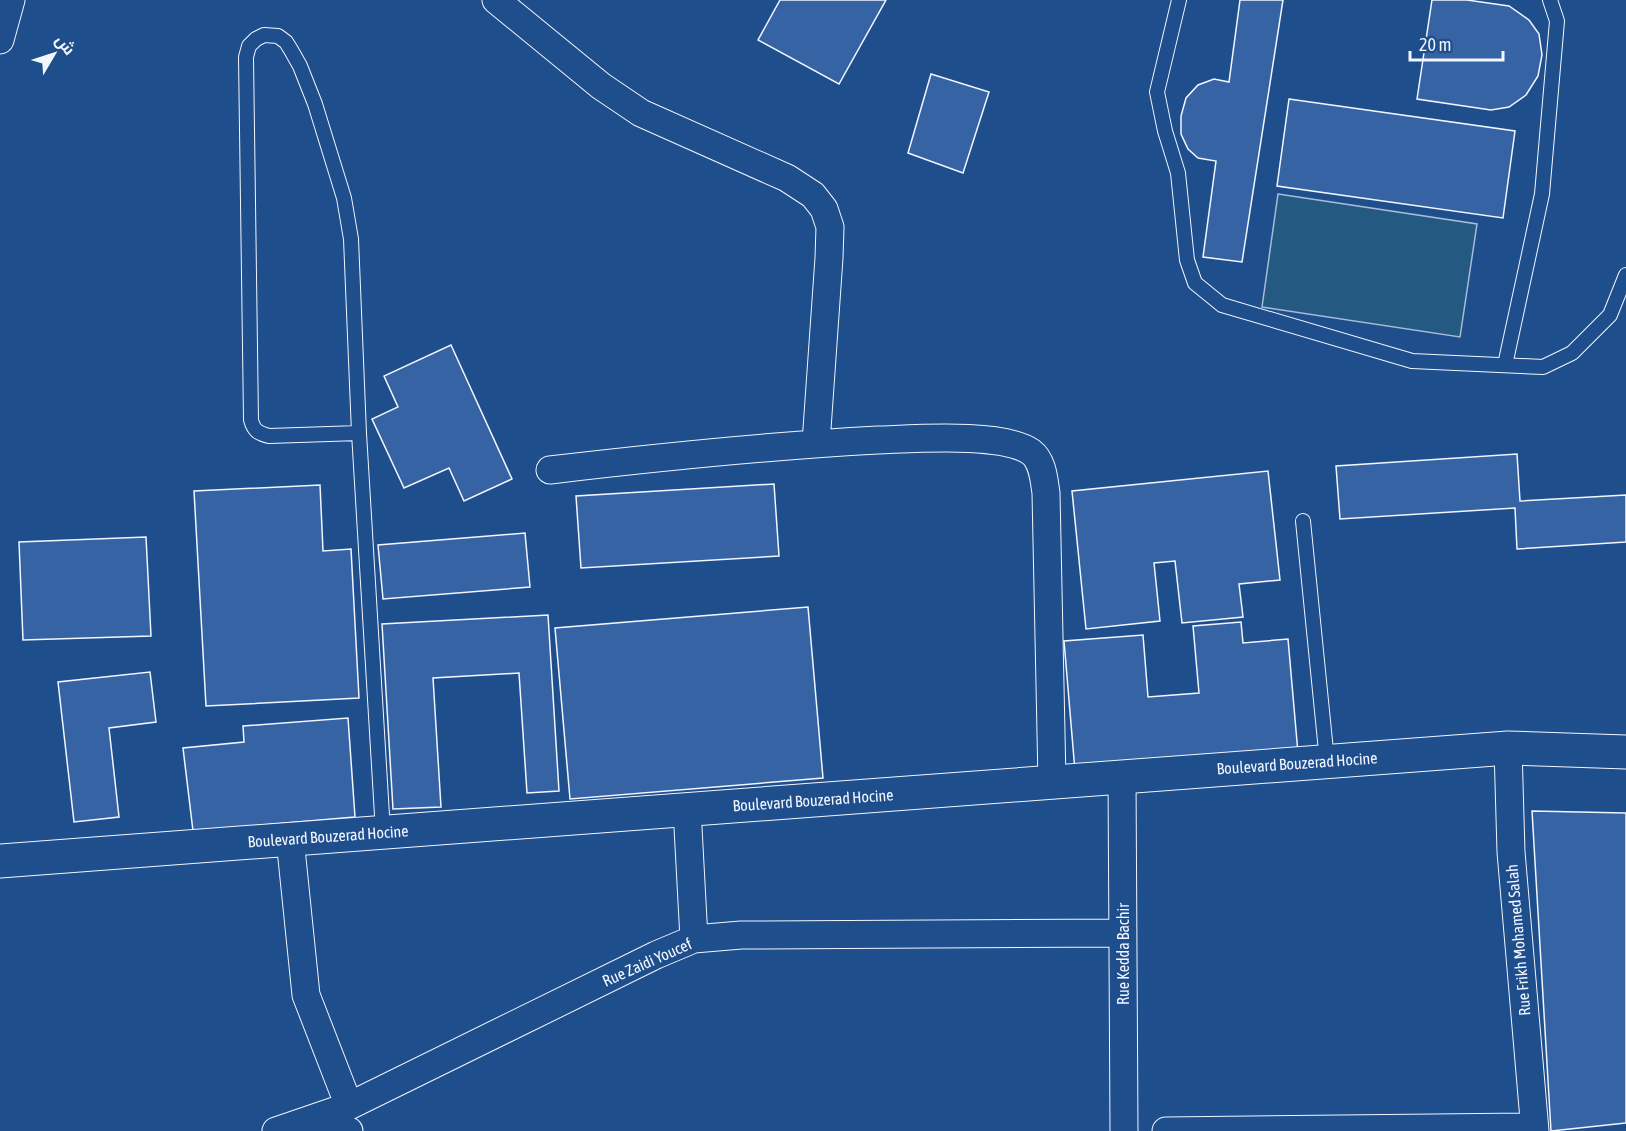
<svg xmlns="http://www.w3.org/2000/svg" width="1626" height="1131" viewBox="0 0 1626 1131" font-family="'Asap Condensed',Cairo,sans-serif">
  <style>
    .green { fill: #245a82; stroke: #a8bbd7; stroke-width: 1.5 }
    .building { fill: #3563a3; stroke: #f2f6ff; stroke-width: 1.5 }
    .lines { fill: none; stroke-linecap: round; stroke-linejoin: round }
    .service-casing { stroke: #f2f6ff; stroke-width: 16 }
    .minor-casing { stroke: #f2f6ff; stroke-width: 29 }
    .tertiary-casing { stroke: #f2f6ff; stroke-width: 35 }
    .service { stroke: #1f4e8c; stroke-width: 14 }
    .minor { stroke: #1f4e8c; stroke-width: 27 }
    .tertiary { stroke: #1f4e8c; stroke-width: 33 }
    .labels { text-anchor: middle; stroke-width: 4.5; stroke-linejoin: round; paint-order: stroke }
    .street-label { font-size: 16px; fill: #f2f6ff; stroke: #1f4e8c }
  </style>
  <rect width="100%" height="100%" fill="#1f4e8c"/>
  <path class="green" d="M1278,194L1477,224L1460,337L1262,307Z"/>
  <path class="building" d="M780,0H886L839,84L758,40Z
    M1240,0H1283L1242,262L1203,257L1216,161L1198,158L1188,149L1181,134V116L1186,98L1198,85L1214,79L1229,82Z
    M1432,0H1467L1509,6L1529,20L1539,34L1542,55L1538,76L1526,95L1509,107L1491,110L1417,99Z
    M931,74L989,92L963,173L908,153Z
    M1289,99L1515,131L1503,218L1277,186Z
    M451,345L512,479L464,501L449,468L404,488L372,419L398,407L384,376Z
    M1517,454L1520,501L1626,495V542L1517,549L1515,508L1340,519L1336,466Z
    M1268,471L1280,580L1239,584L1243,617L1182,623L1175,561L1154,563L1160,621L1086,629L1072,491Z
    M774,484L779,556L581,568L576,496Z
    M320,485L323,551L351,549L359,698L206,706L194,491Z
    M525,533L530,587L383,599L378,545Z
    M146,537L151,636L23,640L19,542Z
    M808,607L823,778L570,799L555,628Z
    M548,615L559,791L527,793L519,673L433,678L441,807L393,809L382,624Z
    M1241,622L1243,643L1288,639L1298,753L1075,771L1064,641L1143,635L1148,697L1199,693L1193,626Z
    M150,672L156,722L109,728L119,817L74,822L58,682Z
    M348,718L355,817L193,831L183,748L244,742L243,726Z
    M1532,811L1626,813V1123L1551,1131Z"/>
  <g class="lines">
    <g class="service-casing">
      <path id="service" d="M1179,0L1157,92L1165,131L1178,173L1187,260L1195,283L1222,305L1412,361L1543,367L1572,353L1610,315L1626,275
        M1505,365L1542,194L1557,21L1550,0
        M359,433L269,436C258,433 254,431 251,420L246,57L249,46L256,39L264,35L278,36L286,42L291,50L300,66L315,104L344,198L351,239L359,433L383,832
        M1303,521L1327,761"/>
    </g>
    <g class="minor-casing">
      <path id="minor" d="M496,0L601,86L641,113L787,178L813,195L824,209L830,227L829,258L816,443
        M0,40L11,0
        M550,470C660,457 767,446 878,440C913,439 1003,432 1031,452C1043,461 1044,480 1046,493L1052,781
        M1508,748L1511,852L1535,1131
        M1122,776L1124,1131
        M687,809L694,939
        M290,839L306,995L349,1106
        M300,1127L349,1131
        M276,1131L349,1106L656,955L694,939L741,935L1123,933
        M1166,1131L1534,1127"/>
    </g>
    <g class="tertiary-casing">
      <path id="tertiary" d="M0,861L1508,748L1626,752"/>
    </g>
    <use href="#service" class="service"/>
    <use href="#minor" class="minor"/>
    <use href="#tertiary" class="tertiary"/>
  </g>
  <g class="labels">
    <g class="street-label">
      <text transform="translate(1297 763) rotate(-4)" y="6">Boulevard Bouzerad Hocine</text>
      <text transform="translate(813 800) rotate(-4)" y="6">Boulevard Bouzerad Hocine</text>
      <text transform="translate(328 836) rotate(-4)" y="6">Boulevard Bouzerad Hocine</text>
      <text transform="translate(1518 940) rotate(-95)" y="6">Rue Frikh Mohamed Salah</text>
      <text transform="translate(1123 954) rotate(-90)" y="6">Rue Kedda Bachir</text>
      <text transform="translate(647 962) rotate(-24)" y="6">Rue Zaidi Youcef</text>
    </g>
  </g>
  <g transform="translate(54 54) rotate(51)" stroke="#1f4e8c" stroke-width="4.5" paint-order="stroke">
  <path d="M0-4.5L10 22L0 15L-10 22Z" fill="#f2f6ff"/>
  <text y="-9" font-size="16" font-weight="bold" text-anchor="middle" fill="#f2f6ff">ش</text>
  </g>
  <path d="M1410 51v9h93v-9" fill="none" stroke="#f2f6ff" stroke-width="3"/>
  <text x="1419" y="51" font-size="18" fill="#f2f6ff" stroke="#1f4e8c" stroke-width="4.5" paint-order="stroke">20 m</text>
</svg>
